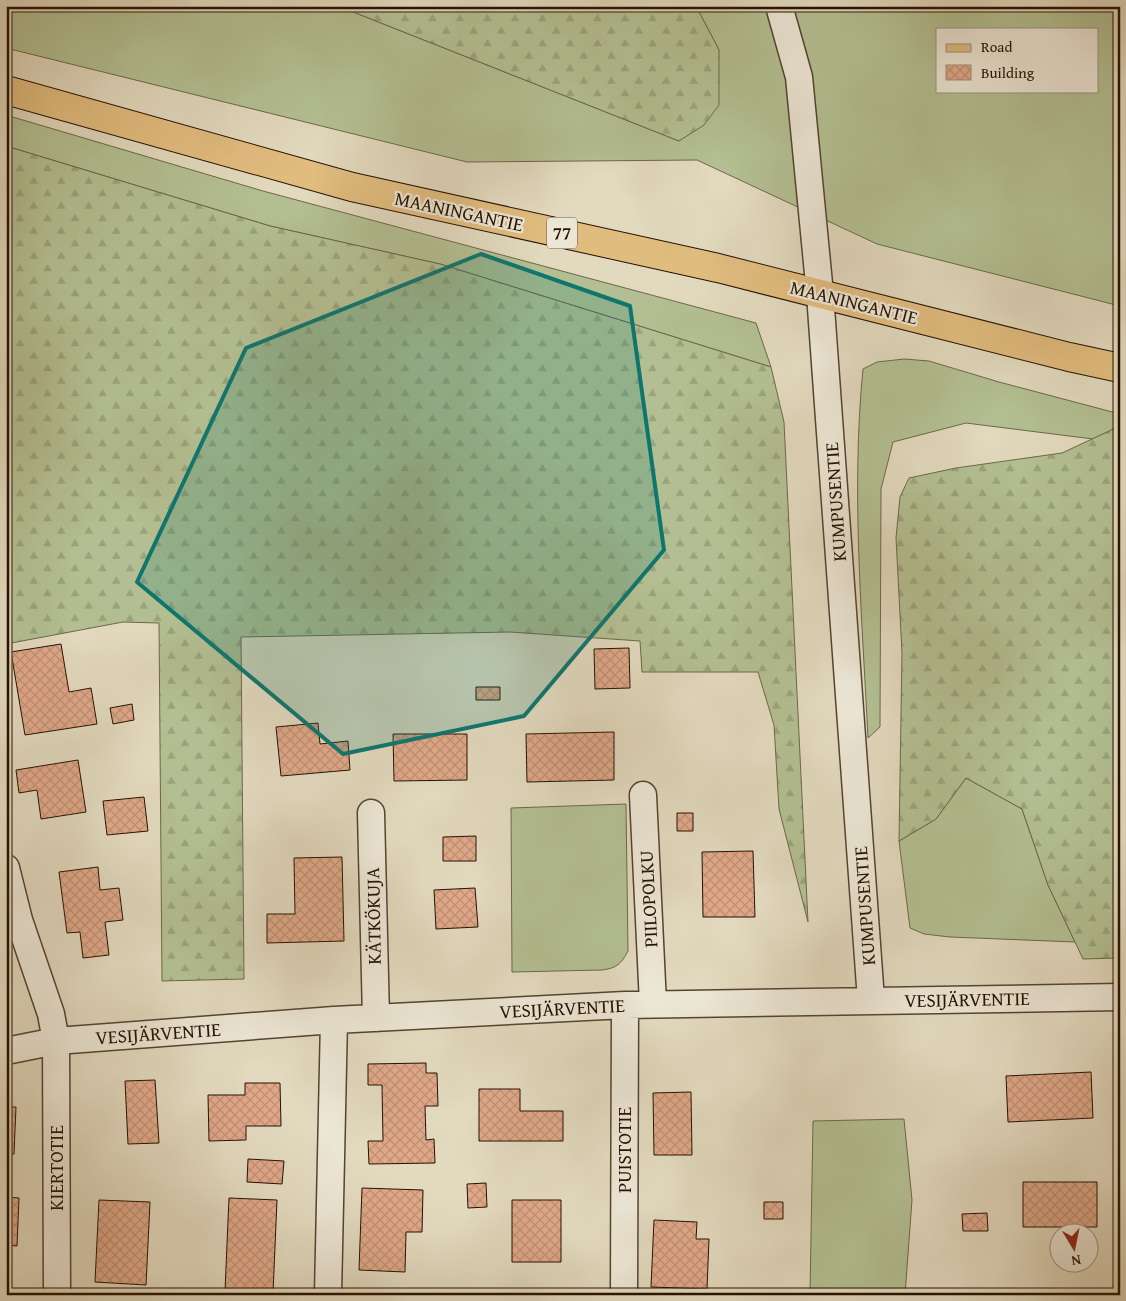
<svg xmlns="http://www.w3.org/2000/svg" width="1126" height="1301" viewBox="0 0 1126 1301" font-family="'Gentium Book Plus',serif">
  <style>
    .grass { fill: #b3bf92; stroke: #6c6849; fill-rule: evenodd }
    .forest { fill: url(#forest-firs); stroke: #6c6849 }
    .building { fill: url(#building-cross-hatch); stroke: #251200 }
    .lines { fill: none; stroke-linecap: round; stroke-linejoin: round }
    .minor-casing { stroke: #544430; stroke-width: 29 }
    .major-casing { stroke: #251200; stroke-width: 30 }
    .minor { stroke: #ece6d5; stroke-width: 26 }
    .major { stroke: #e1bc7f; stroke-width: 28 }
    .marked { fill: #0f766e; fill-opacity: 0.2; stroke: #0f766e; stroke-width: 4; stroke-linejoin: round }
    .labels { text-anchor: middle; stroke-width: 4.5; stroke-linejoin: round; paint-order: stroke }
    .shield { fill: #ece6d5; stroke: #615240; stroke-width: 1 }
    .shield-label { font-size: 18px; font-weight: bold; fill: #251200 }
    .street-label { font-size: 19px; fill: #251200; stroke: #ece6d5 }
  </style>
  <defs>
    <pattern id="forest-firs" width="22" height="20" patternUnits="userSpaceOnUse" patternTransform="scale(1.25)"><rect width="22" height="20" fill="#b3bf92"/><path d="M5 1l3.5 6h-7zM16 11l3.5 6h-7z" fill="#9aa37c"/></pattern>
    <pattern id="building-cross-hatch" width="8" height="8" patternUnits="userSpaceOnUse" patternTransform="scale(1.25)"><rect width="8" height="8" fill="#e0a889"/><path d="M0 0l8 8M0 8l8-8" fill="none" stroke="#c09074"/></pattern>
  </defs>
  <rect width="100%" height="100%" fill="#e2d9be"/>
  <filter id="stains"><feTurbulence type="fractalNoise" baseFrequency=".004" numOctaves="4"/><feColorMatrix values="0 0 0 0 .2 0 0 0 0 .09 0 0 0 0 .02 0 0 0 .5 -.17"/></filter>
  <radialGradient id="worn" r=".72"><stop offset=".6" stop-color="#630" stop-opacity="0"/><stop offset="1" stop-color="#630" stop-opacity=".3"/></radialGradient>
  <path class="grass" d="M6,6H338L679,141L719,50L696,6H1120V306L877,244L697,160L467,162L6,48ZM937,29H1097V91H937Z
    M6,115L263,191L756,323L771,367L440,264L270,226L6,146Z
    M904,359L929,361L999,382L1120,414V426L1093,439L966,423L893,442L881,489L880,727L868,738C862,615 851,491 863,369L877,362Z
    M966,778L1022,809L1048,885L1075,942L950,937L924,934L910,928L899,841L936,819Z
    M626,804L628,951C621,964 617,968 602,970L512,972L511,808Z
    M904,1119L912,1200L905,1295H810L813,1121Z"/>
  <path class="forest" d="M338,6H696L719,50V105L704,125L679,141Z
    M6,146L270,226L440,264L771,367L784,422L808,922L779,809L774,725L758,672H642L640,641L510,632L241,637L244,979L162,981L159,623L123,622L6,644Z
    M1120,426V958L1083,959L1048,885L1022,809L966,778L936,819L899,841L902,653L896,538L900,497L909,478L956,468L1062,453Z"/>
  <path class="building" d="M61,644L69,692L91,688L97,724L25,735L11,652Z
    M629,648L630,688L595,689L594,649Z
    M476,687H500V700H476Z
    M132,704L134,720L113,724L110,708Z
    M318,723L320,744L348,741L350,770L281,776L276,727Z
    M614,732V780L527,782L526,734Z
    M393,734H467V780L394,781Z
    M78,760L86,812L41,819L37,790L19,793L16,770Z
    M144,797L148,831L107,835L103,801Z
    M677,813H693V831H677Z
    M476,836V861H443V837Z
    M753,851L755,917H703L702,852Z
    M342,857L344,941L267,943V914H295L294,858Z
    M98,867L100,890L119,888L123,920L105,922L109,955L83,958L80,932L67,933L59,872Z
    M475,888L478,927L436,929L434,890Z
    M426,1063V1073H437L438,1106H425L426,1140L434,1139L435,1163L369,1164L368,1141H383L382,1085H368V1064Z
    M1091,1072L1093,1118L1008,1122L1006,1076Z
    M155,1080L159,1143L128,1144L125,1081Z
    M245,1083H280L281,1126H246V1140L209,1141L208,1095H245Z
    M479,1089H520V1111H563V1141H479Z
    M691,1092L692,1155H654L653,1093Z
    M6,1107H16L14,1154H6Z
    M248,1159L284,1161L282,1184L247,1182Z
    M1023,1182H1097V1227H1023Z
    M486,1183L487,1207L468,1208L467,1184Z
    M362,1188L423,1190L422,1232H406L405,1272L359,1270Z
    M6,1197L19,1198L17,1246L6,1245Z
    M229,1198L277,1200L273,1293L225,1291Z
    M99,1200L150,1202L146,1285L95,1282Z
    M512,1200H561V1262H512Z
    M764,1202H783V1219H764Z
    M987,1213L988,1231H963L962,1214Z
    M654,1220L697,1222L696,1239H709L707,1289L651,1287Z
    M1015,1291L1100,1292V1295H1015Z"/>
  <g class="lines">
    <g class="minor-casing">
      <path id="minor" d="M779,6L799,77L820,294L871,1000
        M643,795L653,1004
        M371,813L376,1018
        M6,868L19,920L51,1014L56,1041L57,1295
        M6,1051L56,1041L334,1020L625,1005L1120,997
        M328,1295L334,1020
        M624,1295L625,1005"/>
    </g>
    <g class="major-casing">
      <path id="major" d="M6,90L352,187L718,268L1069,357L1120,368"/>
    </g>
    <use href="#minor" class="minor"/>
    <use href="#major" class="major"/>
  </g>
  <path class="marked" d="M481,254L630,306L664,550L524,716L343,754L137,582L246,348Z"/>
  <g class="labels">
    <rect class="shield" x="547" y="217.5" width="30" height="31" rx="4"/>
    <g class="shield-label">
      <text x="562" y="239">77</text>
    </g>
    <g class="street-label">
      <text transform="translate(459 211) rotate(12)" y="7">MAANINGANTIE</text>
      <text transform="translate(854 302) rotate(14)" y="7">MAANINGANTIE</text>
      <text transform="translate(835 502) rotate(-94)" y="7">KUMPUSENTIE</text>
      <text transform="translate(648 899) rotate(-93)" y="7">PIILOPOLKU</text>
      <text transform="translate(864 906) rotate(-94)" y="7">KUMPUSENTIE</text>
      <text transform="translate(373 916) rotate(-91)" y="7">KÄTKÖKUJA</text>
      <text transform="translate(967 999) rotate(-1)" y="7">VESIJÄRVENTIE</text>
      <text transform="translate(562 1008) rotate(-3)" y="7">VESIJÄRVENTIE</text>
      <text transform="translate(158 1033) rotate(-4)" y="7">VESIJÄRVENTIE</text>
      <text transform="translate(624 1150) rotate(-90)" y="7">PUISTOTIE</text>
      <text transform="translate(56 1168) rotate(-90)" y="7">KIERTOTIE</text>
    </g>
  </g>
  <rect width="1126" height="1301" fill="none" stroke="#e2d9be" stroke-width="25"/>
  <rect x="8" y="8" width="1111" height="1286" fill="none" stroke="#251200" stroke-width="2.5"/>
  <rect x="12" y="12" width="1101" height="1276" fill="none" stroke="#251200"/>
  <rect x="936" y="28" width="162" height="65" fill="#ece6d5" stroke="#9c9180"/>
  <rect x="946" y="44" width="25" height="8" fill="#e1bc7f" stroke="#9c9180"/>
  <text x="981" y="52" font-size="15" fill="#251200">Road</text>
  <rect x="946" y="65" width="25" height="15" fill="url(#building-cross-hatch)" stroke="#9c9180"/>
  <text x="981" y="78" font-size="15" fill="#251200">Building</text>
  <g transform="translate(1074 1248) rotate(170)"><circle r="24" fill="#ece6d5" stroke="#9c9180"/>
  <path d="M0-4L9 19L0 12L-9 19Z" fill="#8f2418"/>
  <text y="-8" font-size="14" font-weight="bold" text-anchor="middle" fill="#251200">N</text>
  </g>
  <rect width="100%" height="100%" filter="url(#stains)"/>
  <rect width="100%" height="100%" fill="url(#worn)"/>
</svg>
